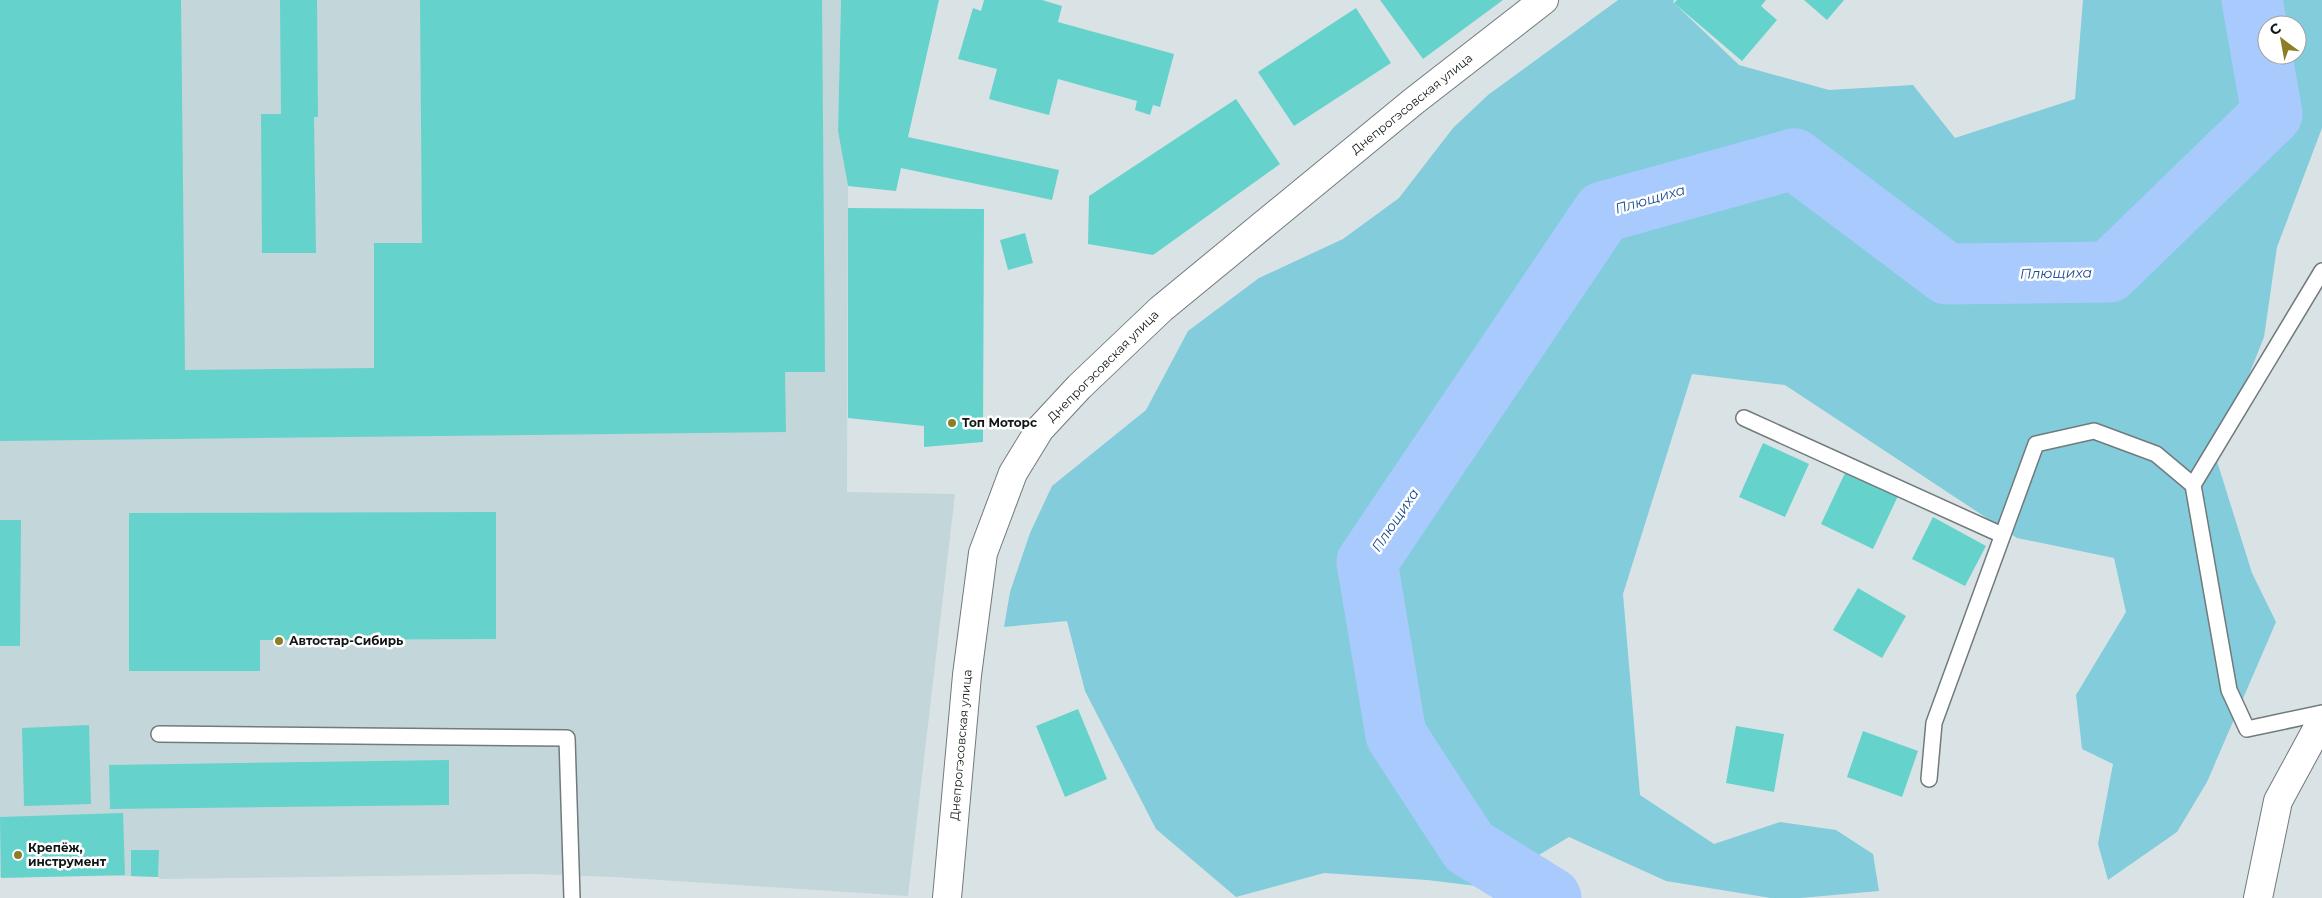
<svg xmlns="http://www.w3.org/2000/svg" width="2322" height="898" viewBox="0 0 2322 898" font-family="Montserrat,sans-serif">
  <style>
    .built { fill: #c3d6da }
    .green { fill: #82ccdc; fill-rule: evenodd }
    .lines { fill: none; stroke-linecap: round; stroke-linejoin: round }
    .river { stroke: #a9cafd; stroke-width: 61 }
    .building { fill: #66d2cc }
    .service-casing { stroke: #717a7c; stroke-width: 18 }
    .tertiary-casing { stroke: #717a7c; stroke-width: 30 }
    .secondary-casing { stroke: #717a7c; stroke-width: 30 }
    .service { stroke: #fff; stroke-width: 15 }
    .tertiary { stroke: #fff; stroke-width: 28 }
    .secondary { stroke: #fff; stroke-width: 28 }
    .poi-dot { fill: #8c7e24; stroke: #fff; stroke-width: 2 }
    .labels { text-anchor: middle; stroke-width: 5; stroke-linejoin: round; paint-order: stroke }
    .street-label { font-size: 12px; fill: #111515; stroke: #fff }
    .poi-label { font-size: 12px; font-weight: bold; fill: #111515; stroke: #fff; text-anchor: start }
    .water-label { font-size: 14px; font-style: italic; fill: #1a4c94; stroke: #fff }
  </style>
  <rect width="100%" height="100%" fill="#d9e3e5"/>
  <path class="built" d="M0,0H841L838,131L848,186L847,492L955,494L908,896L614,877L535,874L160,879L158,877L124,876L0,877Z"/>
  <path class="green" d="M1618,0H1674L1673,2L1739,65L1829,90L1913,85L1955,138L2075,99L2083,0H2322V128L2277,247L2264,337L2216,458L2252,573L2276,622L2207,782L2177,832L2108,880L2098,844L2113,764L2082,749L2076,695L2126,612L2114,558L2017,538L1785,385L1692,374L1623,594L1640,795L1714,844L1780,822L1836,830L1873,854L1879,891L1800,898H1771L1666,881L1569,837L1485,887L1427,880L1324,873L1236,897L1156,829L1085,691L1067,621L1004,627L1010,592L1030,533L1052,486L1146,410L1188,331L1259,278L1343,239L1399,198L1453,128L1488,95ZM2267,25H2297V55H2267Z"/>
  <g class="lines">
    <path class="river" d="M1551,898L1469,847L1396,735L1367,562L1603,212L1794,159L1947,274L2109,272L2272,114L2252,0"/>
  </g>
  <path class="building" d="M0,0H181L185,370L374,368V243H422L420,0H822L825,372H785L786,432L0,441Z
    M280,0H317L318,117H314L316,253H262L261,114H281Z
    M841,0H939L908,137L1059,170L1052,200L901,168L896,191L848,186L838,131Z
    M984,0H1042L1062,6L1058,22L1174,54L1160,107L1153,105L1150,115L1135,110L1137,101L1058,79L1049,115L989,99L997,69L958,59L973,8L981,11Z
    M1380,0H1503L1423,59Z
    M1677,0H1766L1761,6L1777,20L1742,61L1674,3Z
    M1804,0H1844L1827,20Z
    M1356,8L1391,63L1294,126L1258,72Z
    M1236,99L1280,164L1153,255L1088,244L1089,196Z
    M848,208L984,209L983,442L924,447V426L848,418Z
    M1025,233L1033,263L1008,270L1000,240Z
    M1763,443L1809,464L1785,517L1739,497Z
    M1846,471L1898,496L1873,549L1821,524Z
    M496,512V639L260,640V671H129V513Z
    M1933,517L1986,546L1965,586L1912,559Z
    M0,520H21L20,646H0Z
    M1858,588L1906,616L1882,658L1833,630Z
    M1078,709L1107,779L1065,797L1036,726Z
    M89,725L91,804L24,806L22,728Z
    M1736,726L1784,734L1774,792L1726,783Z
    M1863,731L1918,751L1902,797L1847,777Z
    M449,760V805L110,809L109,765Z
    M123,813L125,875L1,878L0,817Z
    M131,850H159L158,877L131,876Z"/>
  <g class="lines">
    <g class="service-casing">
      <path id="service" d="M2322,271L2193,485L2229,690L2247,729L2322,713
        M1744,418L2002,535
        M159,734L567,738L572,898
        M1929,779L1934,723L2036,444L2094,431L2156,454L2193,485"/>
    </g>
    <g class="tertiary-casing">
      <path id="tertiary" d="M947,898L967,675L983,553L1013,473L1040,429L1079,387L1161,309L1414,101L1544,0"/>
    </g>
    <g class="secondary-casing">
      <path id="secondary" d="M2258,898L2278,801L2322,720"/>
    </g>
    <use href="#service" class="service"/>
    <use href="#tertiary" class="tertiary"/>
    <use href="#secondary" class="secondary"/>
  </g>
  <g class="poi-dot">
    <circle cx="952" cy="423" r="5"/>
    <circle cx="279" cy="641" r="5"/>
    <circle cx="18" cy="855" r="5"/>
  </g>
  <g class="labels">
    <g class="street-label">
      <text transform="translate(1412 104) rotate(-39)" y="4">Днепрогэсовская улица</text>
      <text transform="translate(1103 366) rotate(-45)" y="4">Днепрогэсовская улица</text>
      <text transform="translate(961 745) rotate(-85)" y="4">Днепрогэсовская улица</text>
    </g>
    <g class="poi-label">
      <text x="962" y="427">Топ Моторс</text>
      <text x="289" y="645">Автостар-Сибирь</text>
      <text x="28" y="852">Крепёж,<tspan x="28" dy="14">инструмент</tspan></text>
    </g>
    <g class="water-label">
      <text transform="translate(1650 199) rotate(-16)" y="5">Плющиха</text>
      <text transform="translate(2056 273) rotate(-1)" y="5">Плющиха</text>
      <text transform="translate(1395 520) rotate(-56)" y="5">Плющиха</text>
    </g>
  </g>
  <g transform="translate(2282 40) rotate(328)"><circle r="24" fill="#ffffff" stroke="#a0a1a1"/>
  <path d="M0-4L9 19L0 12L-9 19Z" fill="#8c7e24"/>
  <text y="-8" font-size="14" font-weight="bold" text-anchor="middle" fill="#111515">С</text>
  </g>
</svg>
